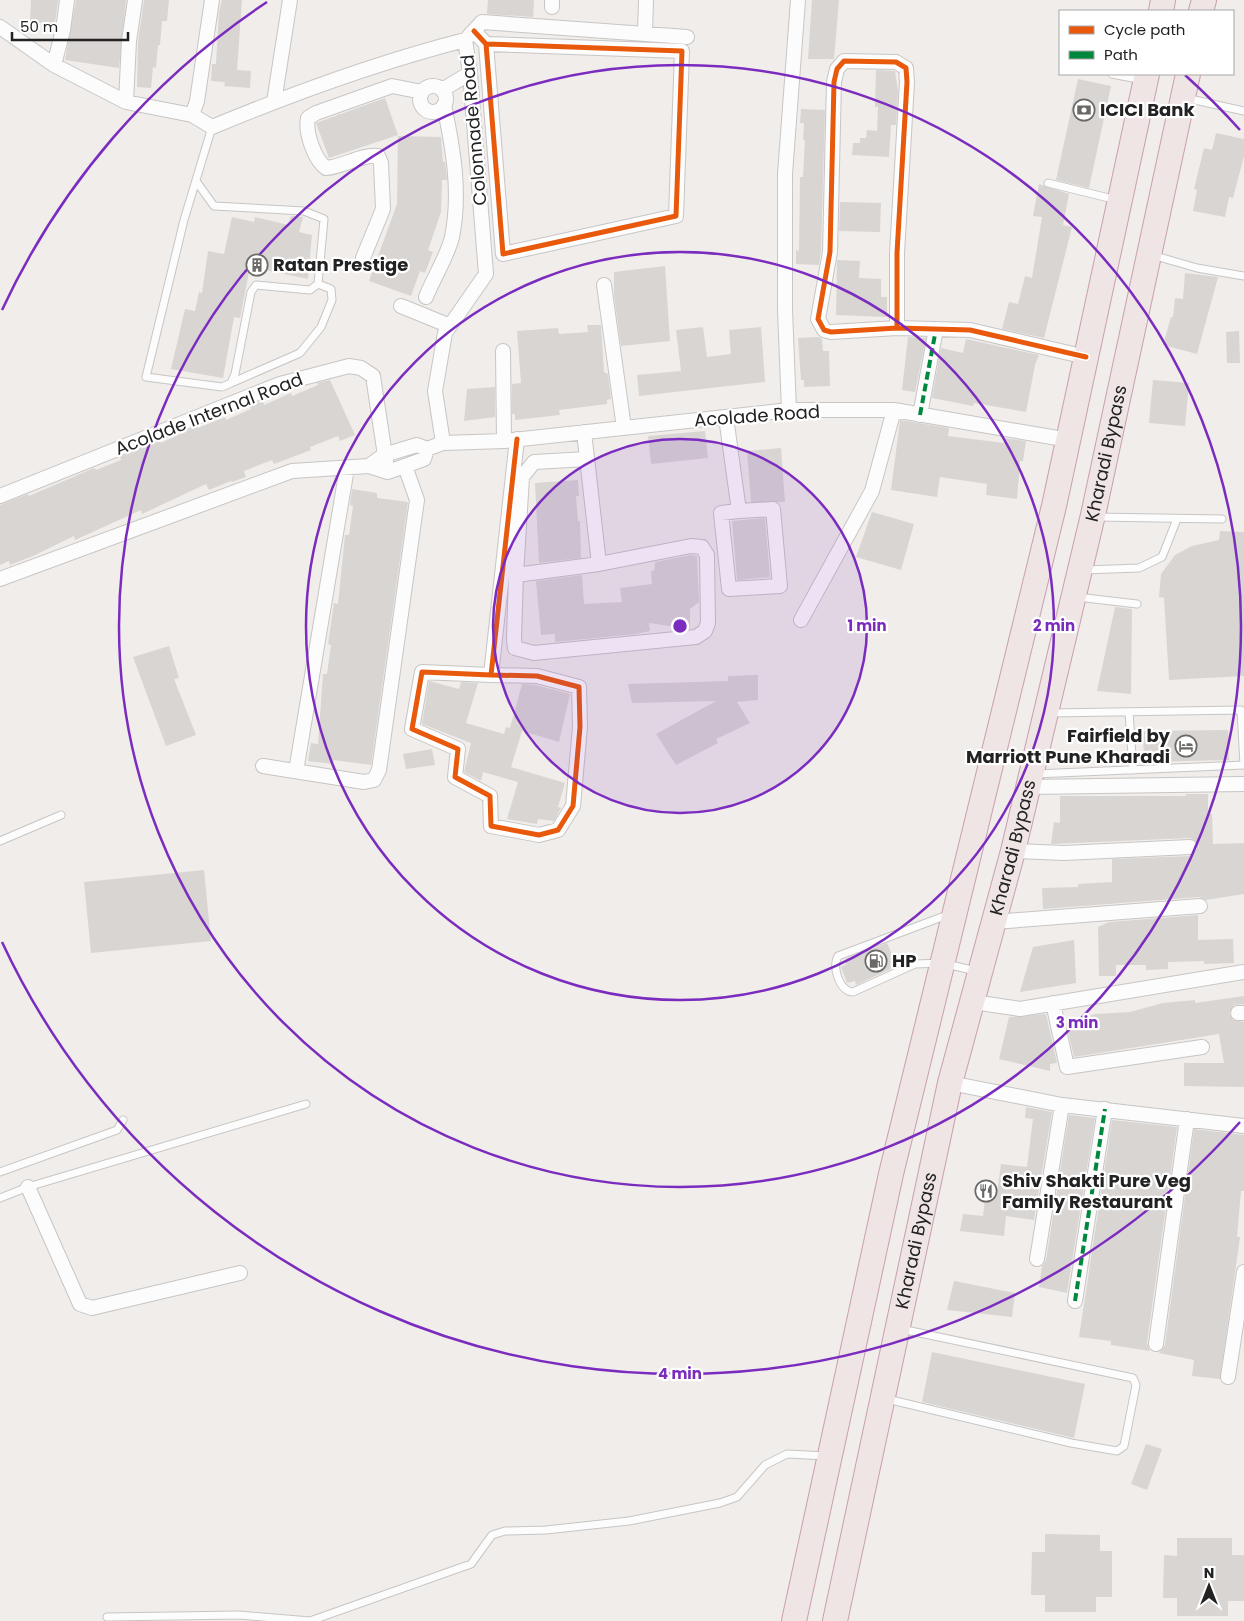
<svg xmlns="http://www.w3.org/2000/svg" width="1244" height="1621" viewBox="0 0 1244 1621" font-family="Poppins,sans-serif">
  <style>
    .building { fill: #d9d5d3 }
    .lines { fill: none; stroke-linecap: round; stroke-linejoin: round }
    .service-casing { stroke: #c7c6c5; stroke-width: 9 }
    .minor-casing { stroke: #c7c6c5; stroke-width: 16 }
    .trunk-casing { stroke: #c79fb2; stroke-width: 26 }
    .service { stroke: #fdfcfc; stroke-width: 7 }
    .minor { stroke: #fdfcfc; stroke-width: 14 }
    .trunk { stroke: #f0e5e5; stroke-width: 24 }
    .quiet { stroke: #00873e; stroke-width: 4; stroke-dasharray: 8 4; stroke-linecap: butt }
    .cycleway-casing { stroke: #fff; stroke-width: 8 }
    .cycleway { stroke: #e8590c; stroke-width: 5 }
    .ring { fill: none; stroke: #7b2cbf; stroke-width: 2.5 }
    .labels { text-anchor: middle; stroke-width: 4.5; stroke-linejoin: round; paint-order: stroke }
    .poi-label { font-size: 18px; font-weight: bold; fill: #222; stroke: #fff; text-anchor: start }
    .street-label { font-size: 18px; fill: #222; stroke: #fff }
    .centre { fill: #7b2cbf; stroke: #fff; stroke-width: 2.5 }
    .ring-label { font-size: 15px; text-anchor: middle; font-weight: bold; fill: #7b2cbf; stroke: #fff; stroke-width: 4.5; stroke-linejoin: round; paint-order: stroke }
  </style>
  <rect width="100%" height="100%" fill="#f0edea"/>
  <path class="building" d="M31,0H58L55,24L30,22Z
    M76,0H126L119,68L65,60Z
    M144,0H169L167,21H162L160,45H158L156,68L153,67L151,88L137,87L138,42Z
    M222,0H242L237,70L251,71L250,88L224,86L225,82L211,81L212,64H216L219,12Z
    M488,0H534L533,17L487,14Z
    M812,0H839L834,59H808Z
    M876,70L895,71L898,91L896,125H891L889,157L852,155L853,143H860V138H866L867,130L877,131L878,107H875Z
    M1078,79L1111,86L1089,188L1056,180Z
    M385,98L398,135L329,158L316,123Z
    M801,109L825,110L821,251L819,265L796,264V250L799,251L800,177H803L805,140H803L804,123H800Z
    M1216,133L1244,139V156L1233,198L1229,197L1225,217L1193,211L1197,190L1194,189L1204,148L1212,150Z
    M398,136L441,137L443,162H445L447,180H442L441,212L428,250L433,252L425,273L420,271L411,296L369,281L397,204Z
    M1039,184L1069,194L1063,225L1072,227L1044,338L1002,329L1009,302L1018,304L1025,276L1032,278L1042,217L1033,216Z
    M840,202L881,203L880,232L839,231Z
    M291,216L303,217L299,232L312,235L308,279L250,267L240,318L234,317L223,378L171,369L185,309L195,311L199,292L202,293L208,251L224,254L232,217L254,222L255,217L288,225Z
    M837,260L860,261L859,278L881,279V297H887V317L836,315Z
    M665,266L670,341L621,346L614,295V272Z
    M1185,273L1218,277L1197,354L1163,345L1171,317H1173L1175,298L1183,299Z
    M587,325H601L604,372L608,374L611,399L607,400V404L559,410L560,415L515,420V414H512V384L521,383L517,331L558,328L559,334L588,332Z
    M703,327L707,357L731,354L729,330L761,327L765,382L639,396L637,375L681,371L676,330Z
    M1239,331L1240,363H1227L1226,332Z
    M819,337L822,339L823,351H829L830,386L804,387V380H801L798,338Z
    M908,337L926,338L915,392L902,390Z
    M966,339L1039,355L1035,365L1026,412L974,403L973,406L932,398L941,348L963,353Z
    M330,380L355,435L340,441L338,436L310,447L311,450L274,464L272,460L244,471L246,477L232,482L231,481L209,490L206,484L142,514L141,510L75,540L74,536L33,556L10,565L9,561L0,565V505L28,494L29,496L94,468L96,470L121,460L120,457L160,441L161,443L197,426L198,428L225,417L226,420L251,409L250,406L263,401L264,405L291,393L292,396L318,385L317,383Z
    M1153,380L1189,383L1185,426L1149,423Z
    M495,387V417L464,421L467,389Z
    M900,420L949,428L948,436L1004,443V438L1026,441L1023,461H1020L1017,499L986,495L987,484L940,477L937,497L891,490Z
    M705,431L708,458L651,464L648,436Z
    M781,448L785,502H751L747,451Z
    M578,480L579,496H576L578,521H580L581,558L539,563L535,483Z
    M352,489L377,493V498L408,502L371,765L334,760L333,764L308,761L311,743L318,744L323,674H327L331,645L328,644L334,603L338,604L345,535H349L353,506L350,505Z
    M872,512L914,524L901,570L856,557Z
    M765,518L770,577L737,580L732,521Z
    M1220,531L1244,532V676L1169,680L1164,598L1159,597L1161,574L1175,555L1192,546L1219,540Z
    M691,555L697,556L699,602L690,609V629L649,623L650,631L636,634L555,642V634L541,635L536,581L582,575L584,604L622,602L620,588L652,584L651,571H654L655,562Z
    M1115,607L1132,609L1131,694L1097,691Z
    M169,646L179,678L174,679L196,735L166,746L133,657Z
    M758,675V700L737,702L750,723L716,739L718,743L676,765L656,734L716,701L632,703L628,684L728,681V676Z
    M429,681L459,689L461,682L478,683L466,723L504,734L506,727L510,728L522,684L536,685L570,694L559,742L522,731L511,767L565,783L558,807L561,808L554,821L538,819L537,824L507,819L518,782L483,772L481,781L464,772L471,743L422,724Z
    M1228,730L1229,760L1144,762L1143,731Z
    M432,749L435,765L406,769L403,754Z
    M1186,794H1208V814H1212L1213,844L1244,843V894L1206,900L1199,897L1043,909L1042,888L1078,887V884L1112,882V859L1190,856L1195,854L1199,847L1197,842L1190,838L1051,844L1054,822L1060,823V796H1186Z
    M204,870L211,941L91,953L84,882Z
    M1198,915V940L1233,939L1234,963L1204,964V961L1168,962V969L1146,970V965H1116V976H1099L1098,927L1109,922Z
    M1074,940L1076,983L1020,992L1033,947Z
    M887,943L897,966L856,985L855,981L847,983L841,967L846,964L845,959Z
    M1244,996V1004L1234,1005L1229,1013L1233,1020L1244,1022V1087L1184,1086V1063H1224L1219,1034L1074,1057L1066,1023L1095,1014L1130,1012L1163,1003L1195,1000V1003Z
    M1046,1014L1057,1063L1050,1064V1071L999,1059L1009,1017Z
    M1026,1107L1052,1112L1034,1220L1006,1216L1004,1236L960,1231L963,1214L983,1216L986,1191L997,1193L1001,1164L1027,1167L1033,1119L1025,1118Z
    M1069,1115L1095,1118L1067,1293L1039,1287L1042,1266L1046,1260Z
    M1112,1120L1177,1127L1147,1343L1150,1351L1111,1345V1341L1079,1337Z
    M1194,1129L1244,1135V1191H1241L1237,1237H1240L1220,1379L1192,1376L1194,1360L1159,1353L1165,1345Z
    M954,1281L1015,1293L1012,1317L947,1310Z
    M932,1352L1085,1384L1074,1438L922,1402Z
    M1146,1444L1162,1449L1147,1490L1131,1484Z
    M1045,1534L1100,1535V1551H1112V1597H1096V1612H1045V1595H1031L1032,1552H1045Z
    M1177,1538H1232V1555H1244V1601H1228V1616H1177V1598H1163L1164,1555L1177,1556Z"/>
  <g class="lines">
    <g class="service-casing">
      <path id="service" d="M1112,74L1143,80
        M1186,98L1244,111
        M196,181L214,206L304,211L324,219L318,284L310,290L256,285L251,292L235,374L231,383L222,387L146,377L184,220L212,127
        M1048,183L1117,200
        M1152,255L1197,268L1244,276
        M231,383L300,353L321,327L332,300L331,289L318,284
        M1095,517L1222,519
        M1085,570L1139,568L1162,557L1177,519
        M1077,597L1137,604
        M1129,712L1133,770
        M1035,774L1244,765L1241,710L1050,713
        M0,841L61,815
        M950,914L838,956C832,967 839,991 853,992L915,964L942,963L976,971
        M0,1172L117,1130L123,1120
        M0,1198L28,1187L306,1104
        M887,1399L1071,1443L1117,1451L1124,1446L1136,1385L1133,1378L901,1329
        M107,1617L239,1615L310,1621L471,1564L492,1535L505,1531L546,1530L629,1521L720,1503L737,1497L765,1465L787,1454L827,1456"/>
    </g>
    <g class="minor-casing">
      <path id="minor" d="M552,7V0
        M0,27L54,65L126,102L192,115L212,127C294,93 379,62 465,40
        M474,31L486,44L503,254L676,216L682,51L486,44
        M645,33L646,0
        M469,36L482,22L687,37
        M54,65L63,30L67,0
        M420 99a13 13 0 1 1 26 0a13 13 0 1 1-26 0Z
        M442,90L470,73
        M126,102L129,41L135,0
        M274,102L290,0
        M192,115L197,101L212,0
        M363,258L383,209L381,163L378,156C361,154 343,167 326,168C314,159 305,132 308,118L316,113L392,86L422,92
        M604,285L624,428
        M426,297C433,279 448,255 452,237C461,193 453,148 444,105
        M401,306L450,326
        M897,328V253L907,82L906,68L896,62L844,61L837,69L834,82L830,252L818,319L824,330L831,332L897,328L970,330L1086,357
        M503,351L504,441
        M789,410L785,310V174L798,0
        M920,415L936,329
        M726,417L739,511L721,513L729,589L780,586L773,509L739,511
        M584,432L599,564L516,575L514,639L515,648L534,653L696,637L705,631L708,623L707,555L702,547L691,546L599,564
        M443,443L435,391L445,333L486,274L470,73L465,40
        M427,449L424,459L388,472L369,466L384,455L417,445L427,449L443,443L504,441L789,410H894L1069,440
        M0,496L280,384L349,366L361,368L373,376L386,462
        M516,575L522,477L534,462L587,459
        M0,579L292,471L369,466
        M801,620L872,491L894,410
        M491,675L422,672L412,729L458,749L455,777L490,796L491,826L539,835L558,830L573,806L580,727L579,687L537,676L491,675L517,439
        M263,766L364,782L374,780L379,770L417,500L405,466
        M296,771L347,468
        M1027,787L1244,784
        M1013,851L1064,853L1190,847
        M994,922L1200,906
        M973,1002L1020,1009L1244,972
        M1053,1003L1067,1067L1202,1047
        M1238,1013H1244
        M950,1083L1062,1105L1244,1126
        M28,1187L80,1304L92,1308L240,1273
        M1037,1259L1062,1105
        M1075,1301L1105,1109
        M1156,1344L1187,1119
        M1228,1377L1244,1272"/>
    </g>
    <g class="trunk-casing">
      <g id="trunk">
        <path d="M1161,11L1163,0"/>
        <path d="M1201,11L1204,0"/>
        <path d="M794,1621L891,1174L1054,506L1147,74"/>
        <path id="s1" d="M835,1621L950,1083L1013,851L1093,515L1188,74"/>
      </g>
    </g>
    <use href="#service" class="service"/>
    <use href="#minor" class="minor"/>
    <use href="#trunk" class="trunk"/>
    <path class="quiet" d="M920,415L936,329
      M1075,1301L1105,1109"/>
    <g class="cycleway-casing">
      <path id="cycleway" d="M474,31L486,44L503,254L676,216L682,51L486,44
        M897,328V253L907,82L906,68L896,62L844,61L837,69L834,82L830,252L818,319L824,330L831,332L897,328L970,330L1086,357
        M491,675L422,672L412,729L458,749L455,777L490,796L491,826L539,835L558,830L573,806L580,727L579,687L537,676L491,675L517,439"/>
    </g>
    <use href="#cycleway" class="cycleway"/>
  </g>
  <circle cx="680" cy="626" r="187" fill="#7b2cbf" fill-opacity=".12"/>
  <g class="ring">
    <circle cx="680" cy="626" r="187"/>
    <circle cx="680" cy="626" r="374"/>
    <circle cx="680" cy="626" r="561"/>
    <path d="M1240 1122A748 748 0 0 1 2 942M2 310A748 748 0 0 1 267 2M1185 75A748 748 0 0 1 1240 130"/>
  </g>
  <defs>
    <g id="bank-ring" transform="scale(1.125)"><circle r="9.5" fill="#fff" stroke="#6a6968" stroke-width="1.5"/><path d="M-6-4H6V4H-6ZM0-2.3a2.3 2.3 0 1 0 0 4.6a2.3 2.3 0 1 0 0-4.6Z" fill="#6a6968"/></g>
    <g id="building-ring" transform="scale(1.125)"><circle r="9.5" fill="#fff" stroke="#6a6968" stroke-width="1.5"/><path d="M-4-6H4V6H1V3H-1V6H-4ZM-2.5-4.3h1.7v1.8h-1.7ZM.8-4.3h1.7v1.8H.8ZM-2.5-1h1.7V.8h-1.7ZM.8-1h1.7V.8H.8Z" fill="#6a6968"/></g>
    <g id="hotel-ring" transform="scale(1.125)"><circle r="9.5" fill="#fff" stroke="#6a6968" stroke-width="1.5"/><path d="M-6-4.5h1.5V1H6V5H4.5V3h-9V5H-6ZM-4 0a1.8 1.8 0 1 1 3.6 0ZM.5 0V-2.5h3Q6-2.5 6 0Z" fill="#6a6968"/></g>
    <g id="fuel-ring" transform="scale(1.125)"><circle r="9.5" fill="#fff" stroke="#6a6968" stroke-width="1.5"/><path d="M-5.5-6h7V0h2V4h1.3V-2.5L3-4.5l.8-.8L6-3V5H2.5V1h-1V6h-7ZM-4.2-4.7v3.2H.2V-4.7Z" fill="#6a6968"/></g>
    <g id="restaurant-ring" transform="scale(1.125)"><circle r="9.5" fill="#fff" stroke="#6a6968" stroke-width="1.5"/><path d="M-5-6h1v4h1v-4h1v4h1v-4h1v5L-1.5 .5V6h-2V.5L-5-1ZM5-6V6H3V1.5H1.5Q1.5-4 5-6Z" fill="#6a6968"/></g>
  </defs>
  <g fill-rule="evenodd">
    <use href="#bank-ring" x="1084" y="110"/>
    <use href="#building-ring" x="257" y="265"/>
    <use href="#hotel-ring" x="1186" y="746"/>
    <use href="#fuel-ring" x="876" y="961"/>
    <use href="#restaurant-ring" x="986" y="1191"/>
  </g>
  <g class="labels">
    <g class="poi-label">
      <text x="1100" y="116">ICICI Bank</text>
      <text x="273" y="271">Ratan Prestige</text>
      <text x="1170" y="742" text-anchor="end">Fairfield by<tspan x="1170" dy="21">Marriott Pune Kharadi</tspan></text>
      <text x="892" y="967">HP</text>
      <text x="1002" y="1187">Shiv Shakti Pure Veg<tspan x="1002" dy="21">Family Restaurant</tspan></text>
    </g>
    <g class="street-label">
      <text transform="translate(474 130) rotate(-95)" y="6">Colonnade Road</text>
      <text transform="translate(209 414) rotate(-21)" y="6">Acolade Internal Road</text>
      <text transform="translate(757 416) rotate(-4)" y="6">Acolade Road</text>
      <text dy="6" stroke="none"><textPath href="#s1" startOffset="1199">Kharadi Bypass</textPath></text>
      <text dy="6" stroke="none"><textPath href="#s1" startOffset="794">Kharadi Bypass</textPath></text>
      <text dy="6" stroke="none"><textPath href="#s1" startOffset="389">Kharadi Bypass</textPath></text>
    </g>
  </g>
  <circle cx="680" cy="626" r="8" class="centre"/>
  <g class="ring-label">
    <text x="867" y="631">1 min</text>
    <text x="1054" y="631">2 min</text>
    <text x="1077" y="1028">3 min</text>
    <text x="680" y="1379">4 min</text>
  </g>
  <rect x="1059" y="10" width="175" height="65" fill="#ffffff" stroke="#a7a7a7"/>
  <rect x="1069" y="26" width="25" height="8" fill="#e8590c" stroke="#a7a7a7"/>
  <text x="1104" y="35" font-size="15" fill="#222222">Cycle path</text>
  <rect x="1069" y="51" width="25" height="8" fill="#00873e" stroke="#a7a7a7"/>
  <text x="1104" y="60" font-size="15" fill="#222222">Path</text>
  <g transform="translate(1209 1586)" stroke="#ffffff" stroke-width="4" paint-order="stroke">
  <path d="M0-4L9 19L0 12L-9 19Z" fill="#222222"/>
  <text y="-8" font-size="14" font-weight="bold" text-anchor="middle" fill="#222222">N</text>
  </g>
  <path d="M12 32v8h116v-8" fill="none" stroke="#222222" stroke-width="2.5"/>
  <text x="20" y="32" font-size="15" fill="#222222" stroke="#ffffff" stroke-width="4" paint-order="stroke">50 m</text>
</svg>
